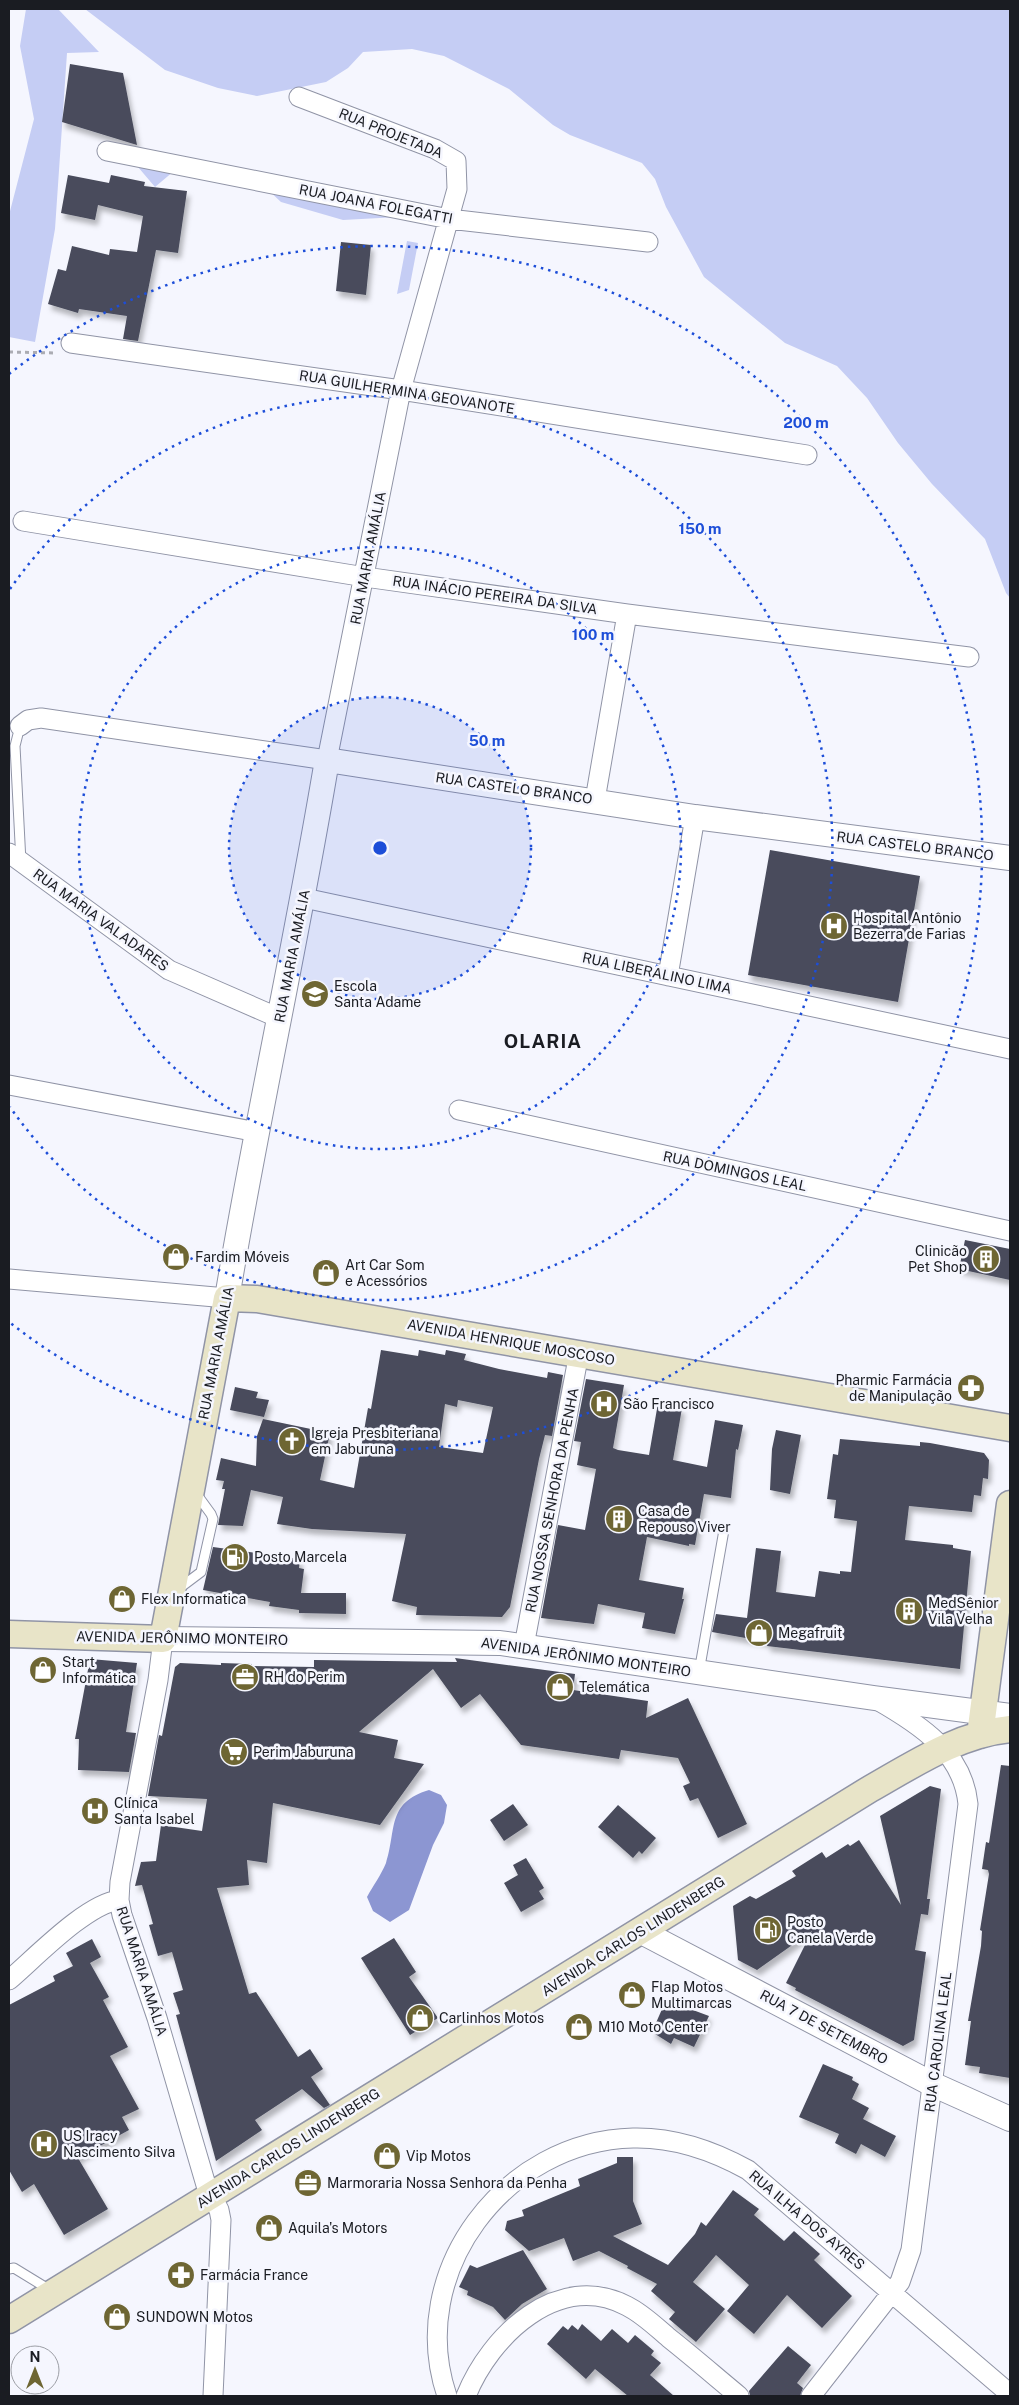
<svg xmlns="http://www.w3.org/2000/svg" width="1019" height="2405" viewBox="0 0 1019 2405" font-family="'Public Sans',sans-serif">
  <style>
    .green { fill: #c5cdf4 }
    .water { fill: #8c96d2 }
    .building { fill: #484b5b; fill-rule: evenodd; filter: url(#shadow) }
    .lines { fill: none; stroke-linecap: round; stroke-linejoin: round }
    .service-casing { stroke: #9094a6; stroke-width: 11 }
    .minor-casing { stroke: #9094a6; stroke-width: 21 }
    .tertiary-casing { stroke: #9094a6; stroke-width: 26 }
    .secondary-casing { stroke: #9094a6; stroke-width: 29 }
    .path { stroke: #abacb3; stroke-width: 3; stroke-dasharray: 4 4; stroke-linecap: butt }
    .service { stroke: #fff; stroke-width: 9 }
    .minor { stroke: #fff; stroke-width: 19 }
    .tertiary { stroke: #fff; stroke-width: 24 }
    .secondary { stroke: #e8e4c8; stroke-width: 26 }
    .ring { fill: none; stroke: #1d4ed8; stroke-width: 2.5; stroke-dasharray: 2.5 5 }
    .labels { text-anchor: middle; stroke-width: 5; stroke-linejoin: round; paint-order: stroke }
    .street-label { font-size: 14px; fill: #1a1c22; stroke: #f5f6fe }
    .poi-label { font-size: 14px; fill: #1a1c22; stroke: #f5f6fe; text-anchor: start }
    .district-label { font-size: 19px; font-weight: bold; letter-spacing: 1px; fill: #1a1c22; stroke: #f5f6fe }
    .centre { fill: #1d4ed8; stroke: #f5f6fe; stroke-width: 2.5 }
    .ring-label { font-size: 15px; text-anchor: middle; font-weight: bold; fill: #1d4ed8; stroke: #f5f6fe; stroke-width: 5; stroke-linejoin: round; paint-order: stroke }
  </style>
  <defs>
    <filter id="shadow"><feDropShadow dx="3" dy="5.5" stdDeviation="2.5" flood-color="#0004"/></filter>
  </defs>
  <rect width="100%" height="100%" fill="#f5f6fe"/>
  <path class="green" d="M26,9H58L99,52L67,53L55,229L35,342L9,337V215L34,119L20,46Z
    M85,9H1010V598L1006,593L985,539L932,484L898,443L867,398L837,366L785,343L704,277L666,207L655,179L642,163L570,135L553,125L509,89L444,56L412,49L363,52L348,68L326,82L257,96L218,88L165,70Z
    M138,167L174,171L155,187Z
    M266,188L398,217L343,220L281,202Z
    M407,241L418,243L409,290L397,294Z"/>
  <path class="water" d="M429,1790L441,1795L447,1805L444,1823L433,1845L409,1910L390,1922L373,1911L367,1897C373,1886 381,1875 386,1863C397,1830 386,1803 429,1790Z"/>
  <path class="building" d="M70,64L123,73L137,145L62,122Z
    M68,175L109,183L111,175L145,182L144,186L187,191L178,253L156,250L138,341L123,339L127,316L79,309L78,313L48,304L58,269L66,271L72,246L109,255L110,249L137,252L143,216L98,205L95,220L61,213Z
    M341,242L371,245L366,295L336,291Z
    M770,850L920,876L898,1002L748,975Z
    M965,1240L1010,1249V1280L959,1269Z
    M381,1350L418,1356L419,1350L445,1355L446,1350L466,1354L464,1360L499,1369L547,1378L548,1372L563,1375L552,1436L545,1435L539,1459L510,1607L502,1617L416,1615L417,1607L392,1601L406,1534L312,1529L277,1524L283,1497L251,1490L243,1526L218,1525L225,1489H222L224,1481L216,1480L221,1458L256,1466L257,1436L263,1419L330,1433L320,1480L354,1488L368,1408L371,1409ZM458,1400L493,1407L483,1453L439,1447L445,1404L457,1407Z
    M586,1379L624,1385L613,1448L618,1450L649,1455L658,1403L682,1408L673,1460L707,1467L715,1420L743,1425L738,1450L736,1449L731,1498L704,1494L695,1545L689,1544V1546L647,1537L639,1580L684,1588L682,1599H684L675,1634L642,1628L645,1613L598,1604L594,1624L541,1618L558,1525L585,1530L596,1469L577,1465L581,1442L574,1441Z
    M235,1387L258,1392L256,1398L269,1400L264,1417L230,1410Z
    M776,1430L801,1435L790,1494L770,1490L772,1449Z
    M840,1439L920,1446V1442L930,1443L984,1453L989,1460L988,1479L983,1478L981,1496L974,1495L972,1512L909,1506L905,1540L953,1545V1548L971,1551L960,1669L767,1646L768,1642L712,1632L716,1614L747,1618L756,1548L781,1551L776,1592L815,1597L819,1571L840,1574V1571L851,1572L857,1521L834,1518L836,1500L827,1499L833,1454L838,1455Z
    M213,1547L300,1559L299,1568L304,1569L301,1593H346V1614L299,1613V1610L269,1606L270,1602L203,1590Z
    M455,1658L575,1674L573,1690L648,1701L646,1718L688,1698L747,1824L718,1838L698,1798L690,1801L683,1786L690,1783L678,1758L621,1750L619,1759L521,1745L480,1694L461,1708L433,1669L359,1732L398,1740L394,1758L424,1764L380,1825L273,1803L267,1863L247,1860L249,1885L217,1888L249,1994L256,1992L298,2057L310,2049L323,2069L311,2077L330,2105L324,2108L302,2089L255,2120L262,2130L216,2161L176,2015L180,2014L173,1993L183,1990L172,1952L158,1956L149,1925L153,1924L142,1885L135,1886L141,1862L156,1861L161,1825L202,1831L207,1799L148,1796L159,1735L162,1736L175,1667L180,1663L221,1665V1663L252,1664V1666L314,1667V1660L457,1662Z
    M90,1659L137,1663L126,1732L136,1733L129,1772L78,1770L79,1739H75Z
    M1001,1765L1010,1766V2078L979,2073L980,2067L965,2065L971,2021H968L981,1946L982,1931L980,1930L989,1874L988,1870L982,1869L986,1842L989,1843Z
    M930,1786L941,1789L927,1899H930L928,1915L921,1914L915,1950L926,1952L914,2040L903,2046L795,1990L796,1988L786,1983L812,1931L757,1970L738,1960L733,1906L750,1896L756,1899L796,1876L792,1871L822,1852L826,1858L848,1844L850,1846L859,1840L901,1905L880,1816Z
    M513,1804L528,1825L504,1841L490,1820Z
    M618,1805L656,1838L642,1854L639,1851L633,1858L598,1827Z
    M526,1858L544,1888L539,1891L544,1899L521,1912L504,1883L518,1875L513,1865Z
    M394,1938L416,1972L409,1977L438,2018L410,2035L361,1958Z
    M92,1939L101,1957L90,1963L109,1997L103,2000L128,2047L110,2056L139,2109L122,2117L129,2130L78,2158L108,2209L64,2235L34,2184L22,2192L9,2170V2005L55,1981L53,1976L73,1966L66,1953Z
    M666,2000L709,2016L694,2047L674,2038L671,2044L652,2032Z
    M823,2064L853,2077L852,2080L859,2084L852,2099L869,2108L863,2119L896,2136L885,2157L861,2144L856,2154L835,2143L839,2134L799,2117Z
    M617,2157H633V2201L642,2224L613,2236L668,2265L695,2234L701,2222L706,2226L733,2190L759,2209L754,2215L784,2241L794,2231L820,2254L814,2260L852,2296L822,2328L787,2295L754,2334L727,2311L749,2285L716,2255L693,2282L725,2309L696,2342L669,2319L675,2312L651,2291L657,2284L627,2268L628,2266L599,2251L573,2261L564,2238L529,2251L505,2230L507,2221L524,2216L522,2210L580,2186L578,2179L617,2163Z
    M523,2250L547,2289L522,2304L505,2320L493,2307L467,2295L468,2291L459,2287L470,2265L477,2268Z
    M582,2324L601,2341L612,2329L628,2343L635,2335L654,2351L651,2355L661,2363L650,2375L674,2396H628L595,2369L586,2379L547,2344L563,2326L568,2330L572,2325L578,2330Z
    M788,2346L811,2365L797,2383L803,2388L800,2396H750L749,2391Z"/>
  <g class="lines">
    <g class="service-casing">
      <path id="service" d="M20,726L15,746L21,862
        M177,1590L201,1572L213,1519L211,1514L195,1492
        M699,1672L724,1530
        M9,2269L14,2268L50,2290"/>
    </g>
    <g class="minor-casing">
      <path id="minor" d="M107,151L449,219L648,242
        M71,343L401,390L807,455
        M23,521L365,577L627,614L969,657
        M20,726L28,720L41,718L327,760L401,390L457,189L456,161L435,149L299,97
        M595,800L627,614
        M9,853L169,970L279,1018
        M304,898L1010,1049
        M668,976L695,817
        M9,1085L257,1132
        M459,1110L1010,1231
        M9,1279L227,1298
        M163,1639L158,1680L120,1882L119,1900L122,1915L157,2018L206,2185L219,2210L221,2220L213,2396
        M524,1646L579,1353
        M9,1980C35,1958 86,1904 119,1900
        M447,2396C405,2272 505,2141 633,2138C675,2137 712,2150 748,2170L1010,2394
        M466,2396C490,2336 558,2270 627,2306C643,2314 656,2327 669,2338C693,2357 716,2377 739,2396
        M811,2396L900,2282L911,2250L968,1804C963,1752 919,1724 877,1700"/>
    </g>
    <g class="tertiary-casing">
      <path id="tertiary" d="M227,1298C257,1118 297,940 327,760L695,817L1010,858
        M163,1639L500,1643L874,1698L1010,1716
        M640,1931L932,2084L1010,2119"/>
    </g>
    <g class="secondary-casing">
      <path id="secondary" d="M9,1634L163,1639L227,1298L257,1299L1010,1428
        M980,1735L1010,1504
        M9,2320L870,1789C914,1764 959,1734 1010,1729"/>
    </g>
    <path class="path" d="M9,352L55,353"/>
    <use href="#service" class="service"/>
    <use href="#minor" class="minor"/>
    <use href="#tertiary" class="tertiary"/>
    <use href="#secondary" class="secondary"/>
  </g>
  <circle cx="380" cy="848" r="151" fill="#1d4ed8" fill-opacity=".12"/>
  <g class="ring">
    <circle cx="380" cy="848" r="151"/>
    <circle cx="380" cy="848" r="301"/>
    <path d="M10 589A452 452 0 1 1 10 1107"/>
    <path d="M9 374A602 602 0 1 1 9 1322"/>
  </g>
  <defs>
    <g id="hospital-disc" transform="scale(1.4375)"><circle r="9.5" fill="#6e6633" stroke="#f5f6fe"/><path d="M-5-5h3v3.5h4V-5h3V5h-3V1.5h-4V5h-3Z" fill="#fff"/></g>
    <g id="school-disc" transform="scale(1.4375)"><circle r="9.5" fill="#6e6633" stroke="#f5f6fe"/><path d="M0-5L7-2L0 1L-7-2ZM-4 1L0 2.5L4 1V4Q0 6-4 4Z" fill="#fff"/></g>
    <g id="shop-disc" transform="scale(1.4375)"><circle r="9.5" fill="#6e6633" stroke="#f5f6fe"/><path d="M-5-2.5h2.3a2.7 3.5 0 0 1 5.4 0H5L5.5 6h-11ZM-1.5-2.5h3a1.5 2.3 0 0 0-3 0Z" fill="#fff"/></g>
    <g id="building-disc" transform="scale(1.4375)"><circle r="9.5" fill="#6e6633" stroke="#f5f6fe"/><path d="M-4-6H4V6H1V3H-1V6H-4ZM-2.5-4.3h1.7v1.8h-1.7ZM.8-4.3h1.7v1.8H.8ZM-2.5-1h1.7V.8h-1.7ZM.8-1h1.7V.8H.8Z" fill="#fff"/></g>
    <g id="pharmacy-disc" transform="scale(1.4375)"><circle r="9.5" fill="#6e6633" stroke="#f5f6fe"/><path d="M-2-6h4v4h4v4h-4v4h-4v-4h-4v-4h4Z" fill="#fff"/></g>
    <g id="church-disc" transform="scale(1.4375)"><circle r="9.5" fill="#6e6633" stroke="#f5f6fe"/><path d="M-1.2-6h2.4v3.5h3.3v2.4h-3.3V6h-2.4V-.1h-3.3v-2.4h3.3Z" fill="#fff"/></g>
    <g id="fuel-disc" transform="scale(1.4375)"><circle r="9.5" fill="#6e6633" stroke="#f5f6fe"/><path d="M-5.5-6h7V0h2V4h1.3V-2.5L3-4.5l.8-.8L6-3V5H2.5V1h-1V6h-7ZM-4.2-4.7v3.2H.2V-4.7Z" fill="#fff"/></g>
    <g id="office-disc" transform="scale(1.4375)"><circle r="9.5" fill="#6e6633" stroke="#f5f6fe"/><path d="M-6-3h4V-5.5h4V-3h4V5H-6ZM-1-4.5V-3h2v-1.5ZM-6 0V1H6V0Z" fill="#fff"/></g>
    <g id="supermarket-disc" transform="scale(1.4375)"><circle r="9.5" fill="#6e6633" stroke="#f5f6fe"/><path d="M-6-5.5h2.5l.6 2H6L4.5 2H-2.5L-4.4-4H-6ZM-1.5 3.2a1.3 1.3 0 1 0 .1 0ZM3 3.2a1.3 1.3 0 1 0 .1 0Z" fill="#fff"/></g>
  </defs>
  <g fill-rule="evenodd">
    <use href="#hospital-disc" x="834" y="926"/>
    <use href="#school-disc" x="315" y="994"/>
    <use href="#shop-disc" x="176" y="1257"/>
    <use href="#building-disc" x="986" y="1259"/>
    <use href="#shop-disc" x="326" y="1273"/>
    <use href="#pharmacy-disc" x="971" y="1388"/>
    <use href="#hospital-disc" x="604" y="1404"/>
    <use href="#church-disc" x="292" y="1441"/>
    <use href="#building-disc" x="619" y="1519"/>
    <use href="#fuel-disc" x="235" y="1557"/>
    <use href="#shop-disc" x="122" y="1599"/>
    <use href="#building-disc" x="909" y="1611"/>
    <use href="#shop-disc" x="759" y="1633"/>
    <use href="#shop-disc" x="43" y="1670"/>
    <use href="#office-disc" x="245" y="1677"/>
    <use href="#shop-disc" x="560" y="1687"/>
    <use href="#supermarket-disc" x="234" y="1752"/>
    <use href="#hospital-disc" x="95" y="1811"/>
    <use href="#fuel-disc" x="768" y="1930"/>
    <use href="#shop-disc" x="632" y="1995"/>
    <use href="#shop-disc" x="420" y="2018"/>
    <use href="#shop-disc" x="579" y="2027"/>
    <use href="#hospital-disc" x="44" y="2144"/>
    <use href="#shop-disc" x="387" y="2156"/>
    <use href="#office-disc" x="308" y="2183"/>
    <use href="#shop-disc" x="269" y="2228"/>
    <use href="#pharmacy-disc" x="181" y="2275"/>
    <use href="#shop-disc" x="117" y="2317"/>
  </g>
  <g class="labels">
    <g class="street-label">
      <text transform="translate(391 133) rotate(22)" y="5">RUA PROJETADA</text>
      <text transform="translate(376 204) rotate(11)" y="5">RUA JOANA FOLEGATTI</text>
      <text transform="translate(407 392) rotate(9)" y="5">RUA GUILHERMINA GEOVANOTE</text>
      <text transform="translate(368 558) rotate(-79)" y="5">RUA MARIA AMÁLIA</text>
      <text transform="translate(495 595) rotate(8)" y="5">RUA INÁCIO PEREIRA DA SILVA</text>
      <text transform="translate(514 788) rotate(8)" y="5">RUA CASTELO BRANCO</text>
      <text transform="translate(915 846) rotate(7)" y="5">RUA CASTELO BRANCO</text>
      <text transform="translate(101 920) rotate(36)" y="5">RUA MARIA VALADARES</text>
      <text transform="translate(292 956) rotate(-79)" y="5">RUA MARIA AMÁLIA</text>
      <text transform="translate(657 973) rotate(12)" y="5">RUA LIBERALINO LIMA</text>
      <text transform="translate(735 1171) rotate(12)" y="5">RUA DOMINGOS LEAL</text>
      <text transform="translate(511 1342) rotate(10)" y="5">AVENIDA HENRIQUE MOSCOSO</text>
      <text transform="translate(216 1353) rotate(-79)" y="5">RUA MARIA AMÁLIA</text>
      <text transform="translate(552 1500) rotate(-79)" y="5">RUA NOSSA SENHORA DA PENHA</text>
      <text transform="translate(182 1638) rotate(1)" y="5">AVENIDA JERÔNIMO MONTEIRO</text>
      <text transform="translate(586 1657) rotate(8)" y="5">AVENIDA JERÔNIMO MONTEIRO</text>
      <text transform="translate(633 1936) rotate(-32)" y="5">AVENIDA CARLOS LINDENBERG</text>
      <text transform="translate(142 1971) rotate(72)" y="5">RUA MARIA AMÁLIA</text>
      <text transform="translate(824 2027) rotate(28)" y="5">RUA 7 DE SETEMBRO</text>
      <text transform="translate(938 2042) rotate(-83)" y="5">RUA CAROLINA LEAL</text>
      <text transform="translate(288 2148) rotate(-32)" y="5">AVENIDA CARLOS LINDENBERG</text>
      <text transform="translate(807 2220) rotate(40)" y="5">RUA ILHA DOS AYRES</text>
    </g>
    <g class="poi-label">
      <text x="853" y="923">Hospital Antônio<tspan x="853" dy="16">Bezerra de Farias</tspan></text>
      <text x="334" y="991">Escola<tspan x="334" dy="16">Santa Adame</tspan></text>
      <text x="967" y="1256" text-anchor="end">Clinicão<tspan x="967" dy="16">Pet Shop</tspan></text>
      <text x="195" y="1262">Fardim Móveis</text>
      <text x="345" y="1270">Art Car Som<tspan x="345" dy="16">e Acessórios</tspan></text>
      <text x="952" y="1385" text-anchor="end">Pharmic Farmácia<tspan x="952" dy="16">de Manipulação</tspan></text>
      <text x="623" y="1409">São Francisco</text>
      <text x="311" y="1438">Igreja Presbiteriana<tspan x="311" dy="16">em Jaburuna</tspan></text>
      <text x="638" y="1516">Casa de<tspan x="638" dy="16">Repouso Viver</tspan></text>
      <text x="254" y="1562">Posto Marcela</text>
      <text x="141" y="1604">Flex Informatica</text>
      <text x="928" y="1608">MedSênior<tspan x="928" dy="16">Vila Velha</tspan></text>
      <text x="778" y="1638">Megafruit</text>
      <text x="62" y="1667">Start<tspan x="62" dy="16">Informática</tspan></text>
      <text x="264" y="1682">RH do Perim</text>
      <text x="579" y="1692">Telemática</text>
      <text x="253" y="1757">Perim Jaburuna</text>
      <text x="114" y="1808">Clínica<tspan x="114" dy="16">Santa Isabel</tspan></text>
      <text x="787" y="1927">Posto<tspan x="787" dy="16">Canela Verde</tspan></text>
      <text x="651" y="1992">Flap Motos<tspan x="651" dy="16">Multimarcas</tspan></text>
      <text x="439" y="2023">Carlinhos Motos</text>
      <text x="598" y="2032">M10 Moto Center</text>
      <text x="63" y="2141">US Iracy<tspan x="63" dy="16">Nascimento Silva</tspan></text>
      <text x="406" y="2161">Vip Motos</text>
      <text x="327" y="2188">Marmoraria Nossa Senhora da Penha</text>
      <text x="288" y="2233">Aquila's Motors</text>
      <text x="200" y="2280">Farmácia France</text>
      <text x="136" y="2322">SUNDOWN Motos</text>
    </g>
    <g class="district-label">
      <text x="543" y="1048">OLARIA</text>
    </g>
  </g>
  <circle cx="380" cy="848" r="8" class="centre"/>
  <g class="ring-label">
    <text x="806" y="428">200 m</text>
    <text x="700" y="534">150 m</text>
    <text x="593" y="640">100 m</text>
    <text x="487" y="746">50 m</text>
  </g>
  <rect width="1019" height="2405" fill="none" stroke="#1a1c22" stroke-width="20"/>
  <g transform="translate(35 2370)"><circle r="24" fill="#f5f6fe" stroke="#9d9fa6"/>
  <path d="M0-4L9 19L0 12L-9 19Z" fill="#6e6633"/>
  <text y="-8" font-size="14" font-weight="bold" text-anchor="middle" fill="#1a1c22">N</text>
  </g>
</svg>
